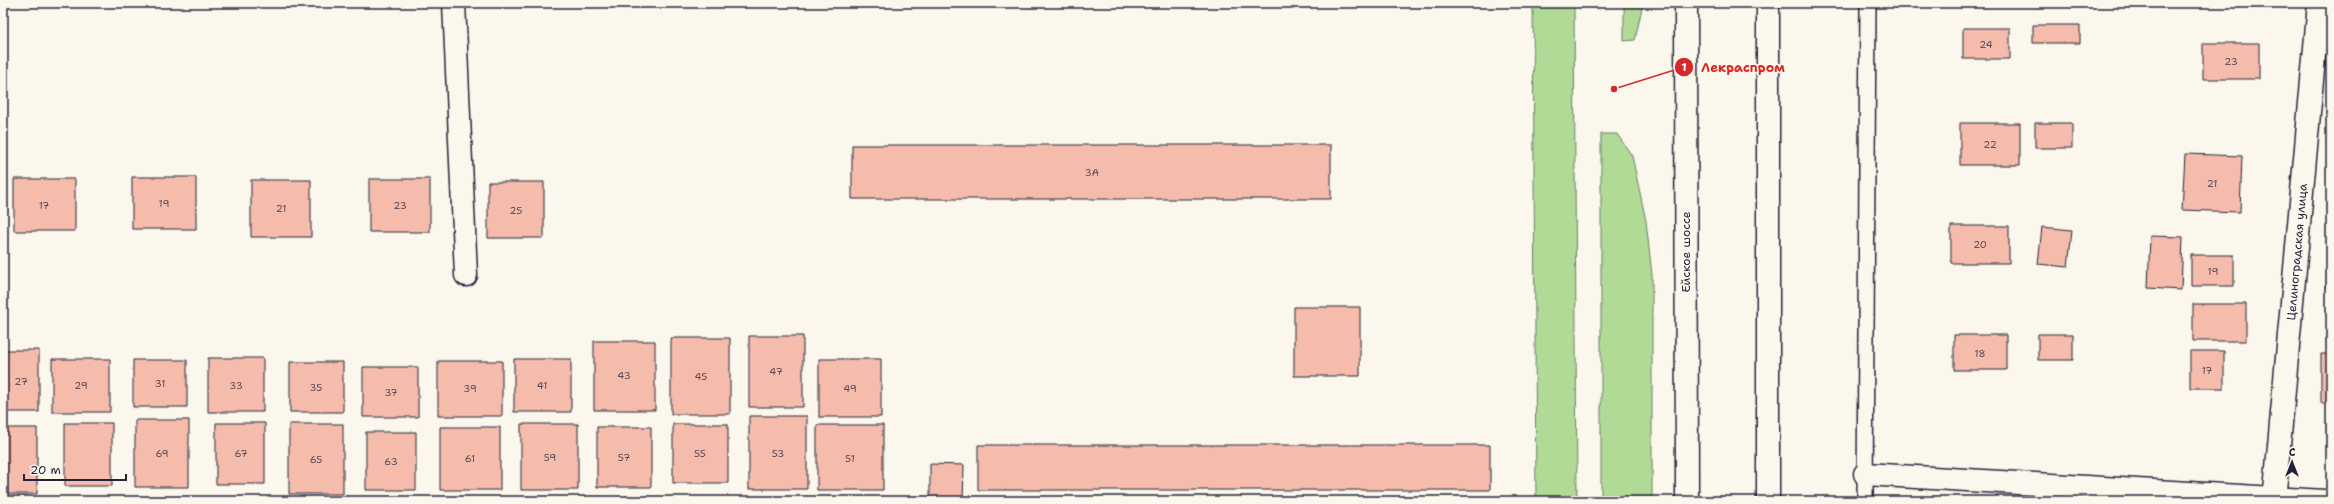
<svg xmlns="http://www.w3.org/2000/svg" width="2334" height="504" viewBox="0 0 2334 504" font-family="'Shantell Sans',sans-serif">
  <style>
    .green { fill: #b1da97; stroke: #6a7e69 }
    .building { fill: #f5bcac; stroke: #22223b }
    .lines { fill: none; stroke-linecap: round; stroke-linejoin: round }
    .service-casing { stroke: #22223b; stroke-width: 18 }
    .minor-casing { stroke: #22223b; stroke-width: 25 }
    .primary-casing { stroke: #22223b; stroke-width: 25 }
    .service { stroke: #fbf7ec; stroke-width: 15 }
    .minor { stroke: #fbf7ec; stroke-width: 22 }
    .primary { stroke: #fbf7ec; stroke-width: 22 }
    .labels { text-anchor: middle; stroke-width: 3.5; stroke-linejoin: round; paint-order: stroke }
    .number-label { font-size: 10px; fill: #574857 }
    .street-label { font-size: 12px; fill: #22223b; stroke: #fbf7ec }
    .leader { fill: none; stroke: #d62828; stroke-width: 1.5 }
    .callout-dot { fill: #d62828; stroke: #fbf7ec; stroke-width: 1.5 }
    .mark-label { font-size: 12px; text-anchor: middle; font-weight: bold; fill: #fff }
    .callout-label { font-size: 13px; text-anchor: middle; font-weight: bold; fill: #d62828; stroke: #fbf7ec; stroke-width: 3.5; stroke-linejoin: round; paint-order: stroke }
  </style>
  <rect width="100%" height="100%" fill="#fbf7ec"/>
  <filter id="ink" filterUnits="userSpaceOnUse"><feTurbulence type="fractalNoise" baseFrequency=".025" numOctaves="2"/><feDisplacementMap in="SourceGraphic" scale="8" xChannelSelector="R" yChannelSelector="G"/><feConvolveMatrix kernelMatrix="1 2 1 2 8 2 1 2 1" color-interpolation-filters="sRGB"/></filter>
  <g filter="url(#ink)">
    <path class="green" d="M1533,3H1574L1577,501H1536Z
      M1624,3H1643L1635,40L1624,41Z
      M1601,134H1617L1632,156L1646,221L1652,275V501H1601Z"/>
    <path class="building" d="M2033,25H2080V43H2033Z
      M1963,28H2010V59H1963Z
      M2203,43H2259V79H2203Z
      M1960,123H2020V165H1960Z
      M2035,123H2072V148H2035Z
      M852,145H1331V199H852Z
      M2185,154L2242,156L2240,212L2182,210Z
      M132,177H196V229H132Z
      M14,179H75V231H14Z
      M369,179H430V232H369Z
      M251,180H311V237H251Z
      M488,182H544V238H488Z
      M1951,226H2009V263H1951Z
      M2042,227L2072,230L2068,267L2038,264Z
      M2150,236L2183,237L2181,290L2148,288Z
      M2327,254H2331V288H2327Z
      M2191,255H2234V286H2191Z
      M2193,304H2246V341H2193Z
      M1294,307H1360V376H1294Z
      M2038,334H2073V360H2038Z
      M1954,335H2006V370H1954Z
      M749,336H803V407H749Z
      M671,338H730V414H671Z
      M594,341H655V410H594Z
      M3,350H39V412H3Z
      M2190,351H2224V388H2190Z
      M2321,354H2331V403H2321Z
      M208,358H263V412H208Z
      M52,359H110V412H52Z
      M514,359H571V412H514Z
      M819,359H881V417H819Z
      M133,360H187V407H133Z
      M438,361H502V416H438Z
      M290,362H343V412H290Z
      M363,367H418V417H363Z
      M749,416H807V489H749Z
      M135,420H189V487H135Z
      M65,423H112V486H65Z
      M216,423H265V484H216Z
      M289,424H343V494H289Z
      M521,424H578V490H521Z
      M673,424H728V483H673Z
      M817,425H883V490H817Z
      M440,427H500V490H440Z
      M597,427H651V487H597Z
      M3,428H37V494H3Z
      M366,432H416V490H366Z
      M978,445H1490V490H978Z
      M930,464L964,465L963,501H930Z"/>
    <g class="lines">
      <g class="service-casing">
        <path id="service" d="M1865,501L1868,3"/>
      </g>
      <g class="minor-casing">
        <path id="minor" d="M454,3L466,275
          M1865,474L2325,501
          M2274,501L2319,3"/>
      </g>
      <g class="primary-casing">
        <path id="primary" d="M1686,3L1687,501
          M1768,3V501"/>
      </g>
      <use href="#service" class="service"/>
      <use href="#minor" class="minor"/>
      <use href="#primary" class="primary"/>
    </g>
  </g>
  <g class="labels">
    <g class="number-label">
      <text x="1986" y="48">24</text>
      <text x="2231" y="65">23</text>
      <text x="1990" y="148">22</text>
      <text x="1092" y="176">3А</text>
      <text x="2212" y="187">21</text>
      <text x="164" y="207">19</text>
      <text x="44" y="209">17</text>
      <text x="400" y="209">23</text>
      <text x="281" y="212">21</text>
      <text x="516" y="214">25</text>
      <text x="1980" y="248">20</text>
      <text x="2213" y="275">19</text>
      <text x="1980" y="357">18</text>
      <text x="2207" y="374">17</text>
      <text x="776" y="375">47</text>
      <text x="624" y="379">43</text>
      <text x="701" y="380">45</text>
      <text x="21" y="385">27</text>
      <text x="160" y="387">31</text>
      <text x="81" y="389">29</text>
      <text x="236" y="389">33</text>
      <text x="542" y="389">41</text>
      <text x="316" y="391">35</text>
      <text x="470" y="392">39</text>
      <text x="850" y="392">49</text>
      <text x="391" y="396">37</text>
      <text x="162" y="457">69</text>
      <text x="241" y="457">67</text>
      <text x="700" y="457">55</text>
      <text x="778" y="457">53</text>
      <text x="550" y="461">59</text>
      <text x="624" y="461">57</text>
      <text x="470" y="462">61</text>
      <text x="850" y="462">51</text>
      <text x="316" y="463">65</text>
      <text x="391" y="465">63</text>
    </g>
    <g class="street-label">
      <text transform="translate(1686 252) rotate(-90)" y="4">Ейское шоссе</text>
      <text transform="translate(2297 252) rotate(-85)" y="4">Целиноградская улица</text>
    </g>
  </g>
  <path class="leader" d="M1614 89L1684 67"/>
  <g class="callout-dot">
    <circle cx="1614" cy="89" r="4"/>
    <circle cx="1684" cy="67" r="10"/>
  </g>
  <g class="mark-label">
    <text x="1684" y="71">1</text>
  </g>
  <g class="callout-label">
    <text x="1743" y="72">Лекраспром</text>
  </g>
  <rect width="2334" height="504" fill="none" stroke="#fbf7ec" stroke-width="16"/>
  <rect x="8" y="8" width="2318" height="488" fill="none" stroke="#22223b" stroke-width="1.5" filter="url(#ink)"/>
  <g transform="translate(2292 462)" stroke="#fbf7ec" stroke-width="3" paint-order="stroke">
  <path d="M0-3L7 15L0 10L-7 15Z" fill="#22223b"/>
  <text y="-6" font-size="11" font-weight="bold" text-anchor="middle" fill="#22223b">С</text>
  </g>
  <path d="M24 474v6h102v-6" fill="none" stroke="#22223b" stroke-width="2"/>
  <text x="30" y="474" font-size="12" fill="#22223b" stroke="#fbf7ec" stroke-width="3" paint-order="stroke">20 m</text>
</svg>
